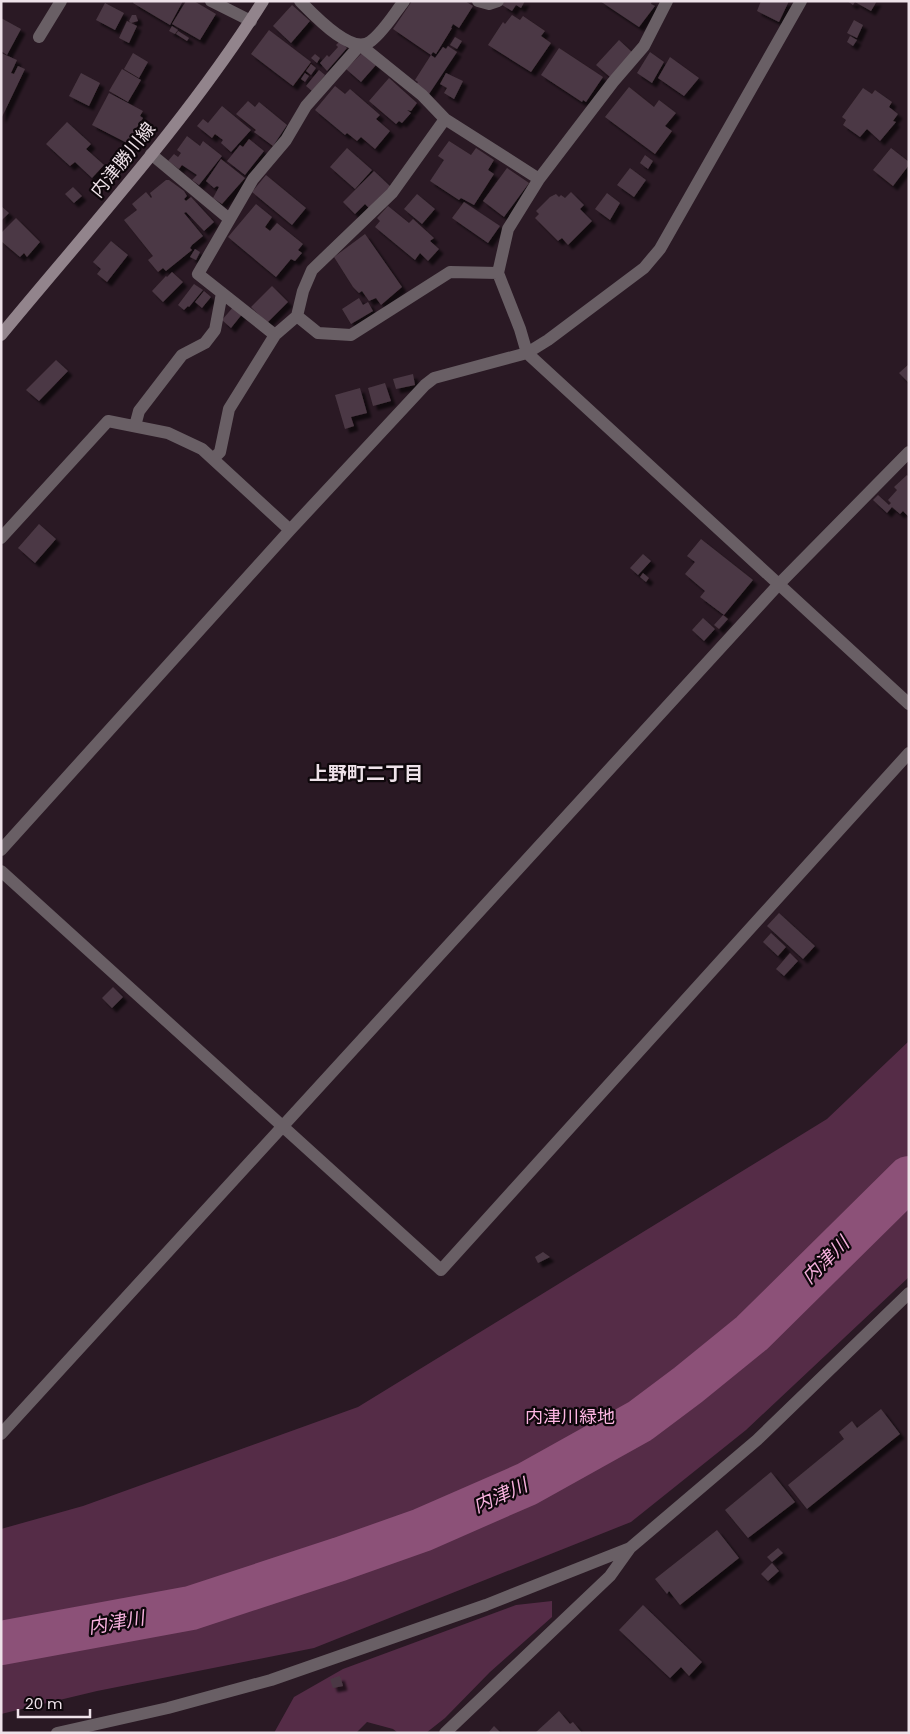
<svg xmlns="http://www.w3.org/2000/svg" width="910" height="1734" viewBox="0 0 910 1734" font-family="Poppins,'Noto Sans JP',sans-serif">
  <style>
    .green { fill: #552c47 }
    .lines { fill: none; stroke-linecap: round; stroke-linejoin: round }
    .river { stroke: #8c5178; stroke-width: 44 }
    .building { fill: #4b3944; filter: url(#shadow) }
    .street { stroke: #695f65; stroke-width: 12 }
    .secondary { stroke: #92848c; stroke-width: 12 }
    .labels { text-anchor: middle; stroke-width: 4.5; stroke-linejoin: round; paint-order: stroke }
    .street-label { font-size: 18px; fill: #eee2e9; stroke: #0e070b }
    .park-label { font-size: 18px; fill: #fdb6e3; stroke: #0e070b }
    .neighbourhood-label { font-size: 19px; font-weight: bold; fill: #eee2e9; stroke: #0e070b }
    .water-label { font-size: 19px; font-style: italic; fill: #f6b0dd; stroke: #0e070b }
  </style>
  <defs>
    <filter id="shadow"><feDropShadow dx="4.5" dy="4.5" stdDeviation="1" flood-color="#0009"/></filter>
  </defs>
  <rect width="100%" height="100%" fill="#2a1924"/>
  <path class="green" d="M909,1041V1277L746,1430L631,1522L314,1648L97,1691L1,1714V1529L83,1506L358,1407L827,1119Z
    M552,1601V1617L490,1672L445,1718L426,1733H398L393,1729L367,1722L356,1733H274L294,1697L343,1669L516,1605Z"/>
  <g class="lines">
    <path class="river" d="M1,1643L191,1608L340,1559L422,1530L527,1484L640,1421L688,1385L752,1333L909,1178"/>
  </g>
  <path class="building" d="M134,1H183L170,25L133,3Z
    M186,1H194L216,14L200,40L172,24Z
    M412,1H465L473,6L459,28L453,24L451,28H452L436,54L433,52L431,55L393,29Z
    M505,1H525L521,8L516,5L512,11L502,5Z
    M600,1H652L651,4L655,6L639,27Z
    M761,1H789L779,22L757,11Z
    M847,1H877L871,11L855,2L853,5Z
    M105,3L124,13L115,30L96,20Z
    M292,5L310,21L291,43L273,26Z
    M132,15H136L138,21L131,23L137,26L129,43L119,38L127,21L131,23L129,21Z
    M512,15L520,20L523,16L545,31L541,36L551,43L531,72L488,45L503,22L505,24Z
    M1,18L21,29L7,55L1,51Z
    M854,20L863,25L857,38L847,33Z
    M172,26L178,30L175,34L169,31Z
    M269,30L311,62L293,86L251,54Z
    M178,31L189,38L187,41L176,34Z
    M850,36L857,40L853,46L847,42Z
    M455,37L462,41L457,49L450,45Z
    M619,40L633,53L610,77L596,65Z
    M340,41L347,48L327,71L320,63L327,55L329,57L338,47L336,45Z
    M448,46L457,52L429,94L416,85L418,82L415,80L431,55L435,58L443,47L446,49Z
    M559,48L603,77L586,102L583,100L582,102L541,75Z
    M650,52L664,62L652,83L637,73Z
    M1,53L17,60L11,73L14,74L18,66L25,69L1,119Z
    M133,53L148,62L139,78L124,69Z
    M362,53L376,65L361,82L346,69Z
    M315,54L320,58L317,63L311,58Z
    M670,57L699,78L684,96L658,78Z
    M311,64L316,68L311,75L306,71Z
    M122,69L141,80L128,102L109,91Z
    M319,70L325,75L312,91L306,86Z
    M81,73L100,83L89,106L69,96Z
    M305,73L309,76L305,82L301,79Z
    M446,73L463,81L454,99L444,93L447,88L440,84Z
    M389,78L417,103L411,111L407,110L411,113L402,123L399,121L396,124L369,101Z
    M335,86L345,94L350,89L380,115L376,119L390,131L375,149L361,137L357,141L347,133L345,135L315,110Z
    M629,87L654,107L659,100L676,113L665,126L672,131L655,154L605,117Z
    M863,88L872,94L875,90L892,102L889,107L898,114L893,121L896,122L880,141L867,129L860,137L843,125L846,120L842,117Z
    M109,93L143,111L140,116L143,118L127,143L92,125Z
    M248,101L255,107L259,102L287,125L273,146L254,132L256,130L236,114Z
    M222,106L251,130L231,152L221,143L223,140L215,134L212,138L197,126L203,119L208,123Z
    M67,122L91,144L86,149L104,165L92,178L75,162L70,166L46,144Z
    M187,136L200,146L203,141L222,156L199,185L192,180L197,175L182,165L179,169L168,161L174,154L178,157L181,153L177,150Z
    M249,139L264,151L245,175L227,161L240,145L243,147Z
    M449,141L471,155L476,148L494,160L488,170L494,174L474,205L461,198L459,200L430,181L444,160L438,156Z
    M347,148L372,170L355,189L330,167Z
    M891,148L909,162V165L893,186L873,170Z
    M645,155L653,161L648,169L640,163Z
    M221,159L245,178L222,204L213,198L219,187L217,186L214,188L206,181Z
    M507,168L529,183L504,217L483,201Z
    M630,168L646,180L634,197L617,185Z
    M374,171L392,188L371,210L365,204L355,214L343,202Z
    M266,175L306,208L292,225L252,192Z
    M166,180H169L184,191L187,196L184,199L186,201L191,197L214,222L204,231L186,212L184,213L203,236L192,245L190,248L192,250L166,271L163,268L158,272L148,260L153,256L124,220L137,210L132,204L146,192L151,198L152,197L150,193Z
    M73,187L82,196L74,203L65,194Z
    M571,192L584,205L580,209L592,221L568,245L562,238L558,241L535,218L539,214L536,211L550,197L556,194L559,197L561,195L565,198Z
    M607,193L620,203L610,220L595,209Z
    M417,194L435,209L422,224L404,209Z
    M464,202L500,226L488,243L452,218Z
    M256,204L272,217L265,227L270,231L277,223L303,244L298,250L302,253L295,261L291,259L276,277L228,237Z
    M1,206L9,213L1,221Z
    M388,206L409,223L413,219L434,238L430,241L439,249L428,261L420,253L415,260L375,227L380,221L377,218Z
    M16,218L40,242L27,257L24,253L20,257L1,241V233Z
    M365,234L402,287L381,305L376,298L369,301L362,291L359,293L353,287L334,257Z
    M111,241L128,255L107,282L97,274L101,269L93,262Z
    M195,249L200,252L196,260L190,257Z
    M172,272L183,282L163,302L152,291L166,276L167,277Z
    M194,284L203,290L189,307L188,306L184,310L178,305Z
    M272,286L288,302L267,323L251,307Z
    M204,291L211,297L202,308L195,302Z
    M359,298L363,305L368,302L373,311L351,324L342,309Z
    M234,306L243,313L231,328L222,320Z
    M56,360L68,371L39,401L26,390Z
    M909,364V383L899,373Z
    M413,374L415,385L396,389L393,379Z
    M385,383L391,401L373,406L368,388Z
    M360,388L367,413L351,417L354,426L345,429L335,395Z
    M907,475L909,477V517L903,511L900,514L892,507L887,513L873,500L878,495L889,505L891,503L888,500L897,490L894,487Z
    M39,524L56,539L35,563L18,548Z
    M701,539L753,580L724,615L700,597L705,591L685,574L695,562L687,556Z
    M643,554L651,561L638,575L630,568Z
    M643,573L649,578L646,582L640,577Z
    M723,615L728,619L719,629L714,625Z
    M703,618L715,629L704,641L692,630Z
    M779,913L815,946L803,959L767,926Z
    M771,933L786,947L778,956L763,942Z
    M790,953L798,961L784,976L776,969Z
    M113,987L123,997L112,1008L102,998Z
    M543,1252L550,1257L538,1263L535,1257Z
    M881,1409L900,1434L807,1509L788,1485L844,1439L839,1432L852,1421L857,1428Z
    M771,1472L795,1502L748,1538L725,1510Z
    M717,1530L739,1558L680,1605L669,1591L667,1594L655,1579Z
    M778,1548L783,1553L772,1562L767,1557Z
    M772,1563L779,1571L768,1581L761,1574Z
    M643,1605L702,1662L689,1676L681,1667L670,1678L619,1630Z
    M340,1676L343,1686L333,1688L330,1679Z
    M559,1711L570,1724L573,1722L582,1733H535Z
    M494,1726L501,1733H488Z"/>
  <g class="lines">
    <path class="street" d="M211,1L251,21
      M300,1C313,14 352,57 371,41C384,31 394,14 404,1
      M478,1L489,4L498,1
      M667,1L644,46L613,82L539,179L508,229L498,273L520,329L527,353L909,704
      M39,37L61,1
      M151,154L228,218
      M297,316L318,333L351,335L450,272L498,273
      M275,335L198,274L253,179L286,140L306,106L360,45L422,95L445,119L539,179
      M135,426L139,411L182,355L205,343L215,330L222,293
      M213,459L220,452L229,409L275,335L297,316L303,291L312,270L392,193L445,119
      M1,538L108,421L168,433L202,449L290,530
      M1,850L290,530L425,385L434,378L527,353L548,340L644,268L660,249L801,1
      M1,871L441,1270L909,753
      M1,1434L779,584L909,452
      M57,1733L168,1708L271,1680L486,1605L630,1548L757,1440L909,1293
      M445,1733L610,1576L630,1548"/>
    <path class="secondary" d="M1,335C91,226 188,120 263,1"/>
  </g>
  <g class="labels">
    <g class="street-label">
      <text transform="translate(123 160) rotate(-51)" y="6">内津勝川線</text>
    </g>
    <g class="park-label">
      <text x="570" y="1423">内津川緑地</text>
    </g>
    <g class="neighbourhood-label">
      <text x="366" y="780">上野町二丁目</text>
    </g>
    <g class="water-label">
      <text transform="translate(825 1260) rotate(-45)" y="7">内津川</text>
      <text transform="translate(500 1495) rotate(-24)" y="7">内津川</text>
      <text transform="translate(116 1622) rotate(-10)" y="7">内津川</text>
    </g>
  </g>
  <rect width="910" height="1734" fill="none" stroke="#eee2e9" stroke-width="5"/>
  <path d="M18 1709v8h72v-8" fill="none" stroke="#eee2e9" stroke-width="2.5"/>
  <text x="25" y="1709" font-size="15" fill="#eee2e9" stroke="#0e070b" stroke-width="4" paint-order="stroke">20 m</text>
</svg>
